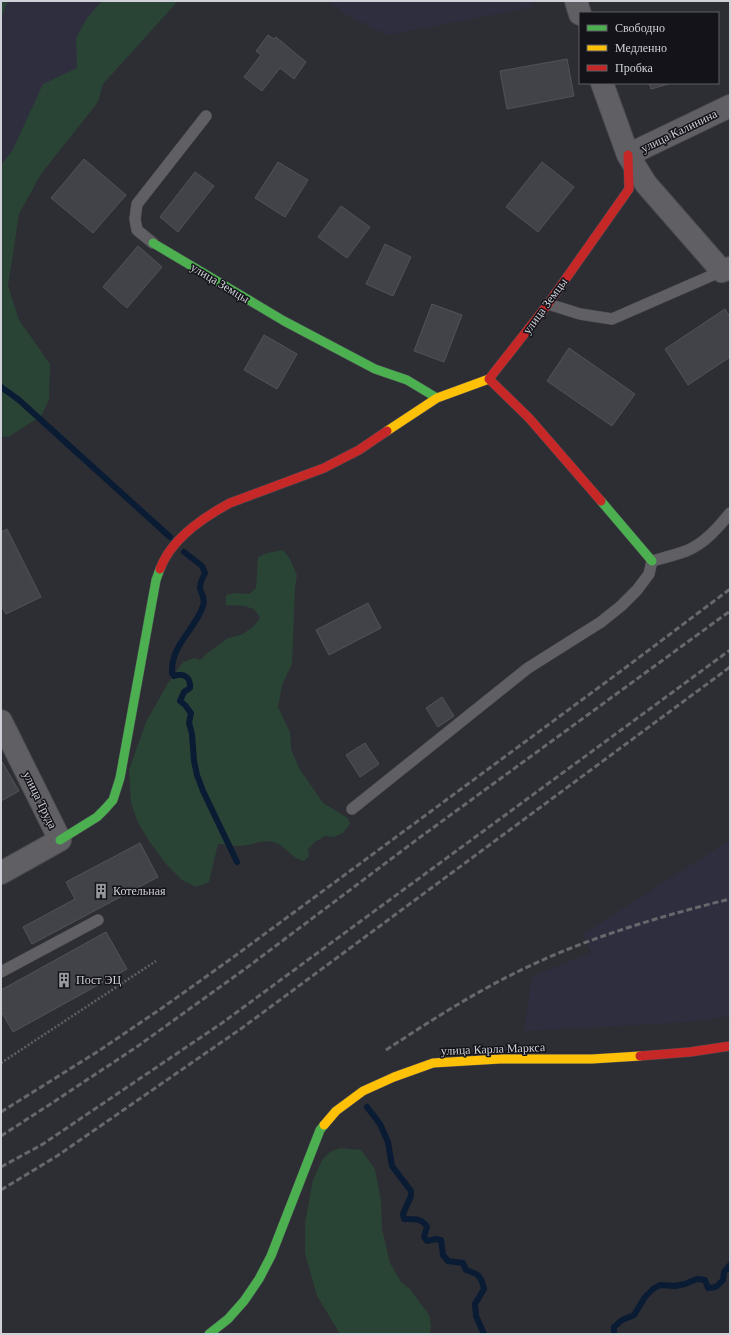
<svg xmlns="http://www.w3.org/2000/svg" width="731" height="1335" viewBox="0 0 731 1335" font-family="Georgia,serif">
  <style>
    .built { fill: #2f2e3f }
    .green { fill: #294435 }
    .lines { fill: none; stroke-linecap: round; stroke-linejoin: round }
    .stream { stroke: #0a1b34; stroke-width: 6 }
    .building { fill: #424249; stroke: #525258 }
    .lane-casing { stroke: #4a4a51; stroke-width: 12 }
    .street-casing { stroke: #4a4a51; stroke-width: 24 }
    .fast-casing { stroke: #4a4a51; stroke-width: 10 }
    .slow-casing { stroke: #4a4a51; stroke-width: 10 }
    .jam-casing { stroke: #4a4a51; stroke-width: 10 }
    .path { stroke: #606064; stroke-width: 2.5; stroke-dasharray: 2 2; stroke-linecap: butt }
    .lane { stroke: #5f5f64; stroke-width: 11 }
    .street { stroke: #5f5f64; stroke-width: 22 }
    .fast { stroke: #4caf50; stroke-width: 9 }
    .slow { stroke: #ffc107; stroke-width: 9 }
    .jam { stroke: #c62828; stroke-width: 9 }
    .rail { stroke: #68676c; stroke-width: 3; stroke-dasharray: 6 3; stroke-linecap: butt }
    .labels { text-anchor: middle; stroke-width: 3; stroke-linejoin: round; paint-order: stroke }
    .street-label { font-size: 12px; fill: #d0d0d9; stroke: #131319 }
    .poi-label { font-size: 12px; fill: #d0d0d9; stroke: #131319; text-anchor: start }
  </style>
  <rect width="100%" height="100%" fill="#2d2d34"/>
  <path class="built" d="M1,1H162L11,182L1,263Z
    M327,1H531L533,7L388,35L345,14Z
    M730,840V1016L690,1022L524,1031L532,976L591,953L583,934Z"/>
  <path class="green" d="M1,1H8L1,18Z
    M102,1H178L103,84L98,102L41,174L19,214L8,286L19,320L50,364L49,400L41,416L10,436L1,437V165L12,151L43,84L77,68L76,38L87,18Z
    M283,550L290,559L297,575L295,588L292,664L282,685L278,707L290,732L291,749L299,768L323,803L348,818L350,824L343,833L334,837L325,836L315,842L308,849L309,856L304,861C292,859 287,847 276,843C263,838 252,846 239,846C232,846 226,844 218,844L209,882L196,887L182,880L166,864L149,841L138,823L131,803L129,770L146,722L168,683L183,662L195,658L200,660L209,652L228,638L241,635L253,627L260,618L254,609L244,606L226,605V595L235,593L249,594L256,588L258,557L267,553Z
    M340,1148L361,1150L375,1169L381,1201L382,1229L390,1263L401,1282L410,1289L429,1315L431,1326L430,1334H340L317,1296L305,1253V1223L313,1180L322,1160L330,1152Z"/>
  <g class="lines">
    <path class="stream" d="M1,387L19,400L170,537
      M184,552L202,566L205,573C203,577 200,582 200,588C201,594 206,598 203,606C195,630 171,644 172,673L174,676C184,672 191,678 190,688L184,692L180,701L185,705L191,713L189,723L192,734L194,761L197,775L203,791L237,862
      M367,1107L380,1124L388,1142L392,1166L411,1191V1196L403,1214L404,1219C413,1219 422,1218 427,1227L424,1237L427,1241L436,1239L441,1240L443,1255L448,1261L463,1263L466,1270C478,1274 481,1275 484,1289L475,1304L476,1316L484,1334
      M614,1334V1327L622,1320L634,1315L645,1297L653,1289L660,1285L675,1286L685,1284L697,1279L705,1280L708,1288L716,1287L723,1280L724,1272L730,1265"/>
  </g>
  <path class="building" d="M268,35L274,39L276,37L306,62L294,79L280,68L262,91L244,77L261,55L256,51Z
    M567,59L574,96L507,109L500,71Z
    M649,83H672L651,89Z
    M84,159L126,195L93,233L51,198Z
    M278,162L308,180L285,217L255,198Z
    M542,162L574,187L538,232L506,207Z
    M195,172L214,186L178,232L160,217Z
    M341,206L370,227L347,258L318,237Z
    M385,244L411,257L393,296L366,284Z
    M138,246L162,267L127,308L103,287Z
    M432,304L462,315L444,362L414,351Z
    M725,309L730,317V357L688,385L665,349Z
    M264,335L297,354L277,389L244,370Z
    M569,348L635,394L612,426L547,381Z
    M7,529L41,597L6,614L1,605V532Z
    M368,603L381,628L329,655L316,630Z
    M442,697L454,716L438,727L426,708Z
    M365,743L379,764L360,777L346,755Z
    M1,760L19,791L1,801Z
    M140,843L158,877L32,944L23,927L75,899L66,882Z
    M106,932L127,969L13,1032L1,1011V990Z"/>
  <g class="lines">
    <g class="lane-casing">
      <path id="lane" d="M153,243L137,230L135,219L137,204L206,116
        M548,304L580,314L612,319L722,271
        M352,809L528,668L601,622L621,606L637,590L649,574L652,561C663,558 675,555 686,551C704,544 718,528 730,513
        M1,972L98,920"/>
    </g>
    <g class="street-casing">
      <path id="street" d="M576,1L580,14
        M602,83L628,155L646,184L722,271L730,268
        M628,155L730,106
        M1,721L60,840L1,873"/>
    </g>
    <g class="fast-casing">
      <path id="fast" d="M153,243L284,321L375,369L407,380L437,398
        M601,501L652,561
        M60,840L97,817L105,809L113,800L120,778L156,580L160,569
        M209,1334L228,1319L244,1301L259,1279L271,1256L320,1130L324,1125"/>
    </g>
    <g class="slow-casing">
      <path id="slow" d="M387,431L437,398L489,379
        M324,1125L336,1111L363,1091L394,1077L433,1063L500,1059H592L640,1056"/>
    </g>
    <g class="jam-casing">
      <path id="jam" d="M489,379L548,304L629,189L628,155
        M489,379L529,418L601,501
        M160,569C171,539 202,518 230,503L324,468L359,450L387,431
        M640,1056L690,1052L730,1046"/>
    </g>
    <path class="path" d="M1,1063L156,961"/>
    <use href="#lane" class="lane"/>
    <use href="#street" class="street"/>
    <use href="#fast" class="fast"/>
    <use href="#slow" class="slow"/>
    <use href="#jam" class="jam"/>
    <path class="rail" d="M386,1050C427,1023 469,996 513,974C580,940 657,917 730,899
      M1,1112L97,1052L162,1008L228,961L621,671L730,589
      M1,1136L49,1105L138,1046L245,969L419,838L730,611
      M1,1167L43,1144L222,1023L730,650
      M1,1190L57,1156L242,1028L730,667"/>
  </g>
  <defs>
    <g id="building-bare" transform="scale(1.2)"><path d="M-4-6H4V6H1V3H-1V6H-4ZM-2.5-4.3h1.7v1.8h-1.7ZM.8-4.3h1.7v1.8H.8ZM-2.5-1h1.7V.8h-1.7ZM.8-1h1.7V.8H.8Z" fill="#97979f" stroke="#131319" stroke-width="2.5" paint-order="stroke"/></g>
  </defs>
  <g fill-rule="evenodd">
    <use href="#building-bare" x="101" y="891"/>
    <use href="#building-bare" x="64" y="980"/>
  </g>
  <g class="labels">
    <g class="street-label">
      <text transform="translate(679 131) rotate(-26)" y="4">улица Калинина</text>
      <text transform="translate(220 283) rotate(31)" y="4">улица Земцы</text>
      <text transform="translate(545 306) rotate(-54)" y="4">улица Земцы</text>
      <text transform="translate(40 800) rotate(64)" y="4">улица Труда</text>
      <text transform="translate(493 1049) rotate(-2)" y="4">улица Карла Маркса</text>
    </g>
    <g class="poi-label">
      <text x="113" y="895">Котельная</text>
      <text x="76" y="984">Пост ЭЦ</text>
    </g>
  </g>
  <rect width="731" height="1335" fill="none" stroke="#d0d0d9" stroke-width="4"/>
  <rect x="579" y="12" width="140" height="72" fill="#131319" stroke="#5f5f66"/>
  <rect x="587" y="25" width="20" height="6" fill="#4caf50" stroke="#5f5f66"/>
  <text x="615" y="32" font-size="12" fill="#d0d0d9">Свободно</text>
  <rect x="587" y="45" width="20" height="6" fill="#ffc107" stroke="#5f5f66"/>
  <text x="615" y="52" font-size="12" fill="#d0d0d9">Медленно</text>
  <rect x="587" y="65" width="20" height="6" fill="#c62828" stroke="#5f5f66"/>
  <text x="615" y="72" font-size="12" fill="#d0d0d9">Пробка</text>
</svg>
